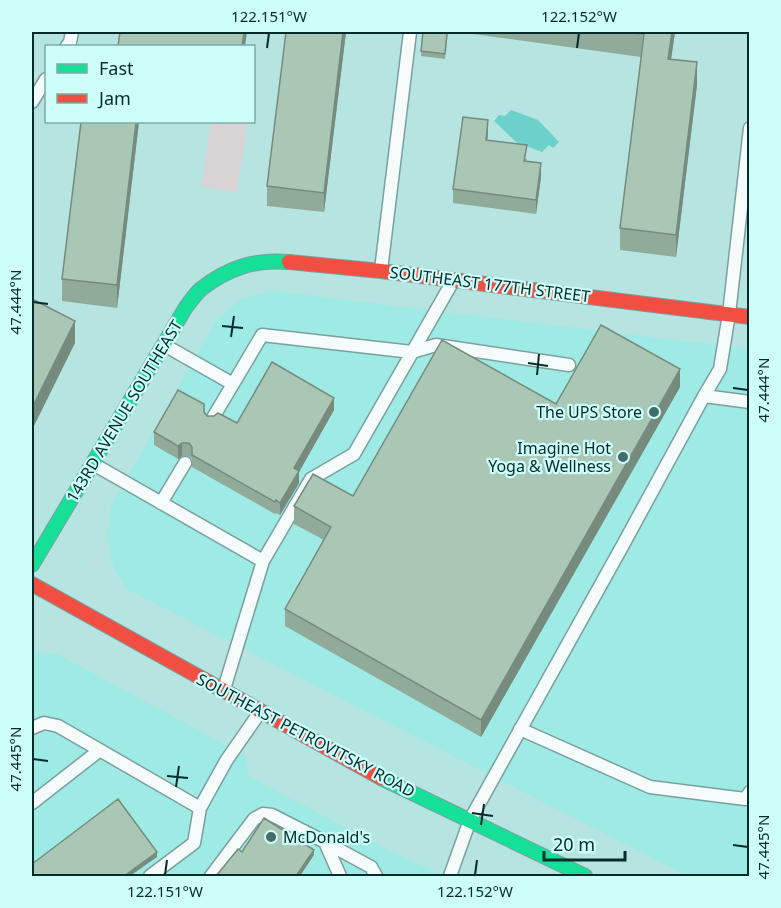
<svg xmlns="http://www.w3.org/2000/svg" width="781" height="908" viewBox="0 0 781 908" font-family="'Noto Sans',sans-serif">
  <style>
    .built { fill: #9eeae5 }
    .green { fill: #d8d4d5 }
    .water { fill: #6cd0cb }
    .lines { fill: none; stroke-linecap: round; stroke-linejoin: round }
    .lane-casing { stroke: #7aa09e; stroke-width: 15 }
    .fast-casing { stroke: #7aa09e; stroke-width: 16 }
    .jam-casing { stroke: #7aa09e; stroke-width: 16 }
    .path { stroke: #c9dad8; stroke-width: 4; stroke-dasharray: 4.5 4.5; stroke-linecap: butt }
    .lane { stroke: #f4fbfa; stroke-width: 12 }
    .fast { stroke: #16e098; stroke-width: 14 }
    .jam { stroke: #f24e42; stroke-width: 14 }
    .wall { fill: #91ab9b }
    .shaded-wall { fill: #768b7e }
    .building { fill: #a9c7b4; stroke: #768b7e; stroke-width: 1.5 }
    .ticks { fill: none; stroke: #052c2a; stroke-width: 2 }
    .poi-dot { fill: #436c6a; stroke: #cdfefa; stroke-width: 2 }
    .labels { text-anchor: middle; stroke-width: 4.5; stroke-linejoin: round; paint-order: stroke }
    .street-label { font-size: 16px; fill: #052c2a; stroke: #cdfefa }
    .poi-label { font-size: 16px; fill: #052c2a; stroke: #cdfefa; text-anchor: end }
    .neatline { fill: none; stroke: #052c2a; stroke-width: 2 }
    .ticks-label { font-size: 15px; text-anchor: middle; fill: #052c2a }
  </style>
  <rect width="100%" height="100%" fill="#b5e4e1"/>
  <path class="built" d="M272,291L749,349V876H688L127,589L114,568L107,535L112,505L216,321L242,299Z
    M32,652L57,654L246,756L248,776L388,850L443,876H32Z"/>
  <path class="green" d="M211,122H248L237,192L201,187Z"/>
  <path class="water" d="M511,110L538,120L559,142L553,148L549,145L542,152L516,142L494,121L499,115L505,116Z"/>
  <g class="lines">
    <g class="lane-casing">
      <path id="lane" d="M67,46L70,42L72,32
        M32,102L46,79
        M381,270L410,32
        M166,346L233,384L262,335L412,352L436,345L569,365
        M704,396L750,402
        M211,421L233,384
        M95,465L263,561
        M161,503L185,463
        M224,689L263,561L311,479L354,454L453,281
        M32,728L44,723L58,726L200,808L226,761L260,712
        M520,729L650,787L745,799L750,792
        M32,803L100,750
        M325,842L340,876
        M150,876L194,843L200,808
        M211,876L254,819L263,814L272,815L325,842L371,867L376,876
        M450,876L470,820L624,543L704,396L720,369L729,314L750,128"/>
    </g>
    <g class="fast-casing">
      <path id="fast" d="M32,565L186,307C191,301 195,294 201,289C228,268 255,259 289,262
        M381,778L585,876"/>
    </g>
    <g class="jam-casing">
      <path id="jam" d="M289,262L381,271L750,317
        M32,584L381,778"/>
    </g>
    <path class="path" d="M93,562L102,561
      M49,647L51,642"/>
    <use href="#lane" class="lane"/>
    <use href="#fast" class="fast"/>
    <use href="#jam" class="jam"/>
  </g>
  <path class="wall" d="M346,32L324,212L267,206V186Z
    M448,32L445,59L421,56V51Z
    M473,32H675L671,59L697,85L676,257L620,250V228L641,57L473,34Z
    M81,122H139L117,308L62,301V279Z
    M488,134L487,140L527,159L526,161L541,177L536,214L453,203V189Z
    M680,387L481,737L285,626V609L324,540L294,524V506L353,496L556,404Z
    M334,410L299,472V483L280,515L276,513L275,514L192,467V459L189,456H182L178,459L154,445V432L204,412L207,416L237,423Z"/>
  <path class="shaded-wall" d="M244,32H247L245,46H242Z
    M343,32H346L324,212V193Z
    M672,32H675L668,81V59Z
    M697,62V85L676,257V235Z
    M488,120V134L486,153V140Z
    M136,122H139L117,308V285Z
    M541,163V177L536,214V200Z
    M75,321V343L32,430V408Z
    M680,369V387L481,737V720Z
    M334,398V410L299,472V483L280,515V503L294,468Z
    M182,443V456L178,459V446Z
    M314,850V855L300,876H296Z
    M157,852V857L130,876H124Z"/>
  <path class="building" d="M120,32H244L242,46H118Z
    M286,32H343L324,193L267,186Z
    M423,32H447L445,54L421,51Z
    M622,32H672L668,59L697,62L676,235L620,228L644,34Z
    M463,117L488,120L486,140L527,145L524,161L541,163L536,200L453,189Z
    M81,122H136L117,285L62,279Z
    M32,299L75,321L32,408Z
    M601,325L680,369L481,720L285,609L331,527L294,506L313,474L353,496L442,340L556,404Z
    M272,362L334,398L294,468L299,471L280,503L276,500L275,502L192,455V447L189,443H182L178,446L154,432L178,390L204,404V412L207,416H214L218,413L237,423Z
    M118,799L157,852L124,876H32V864Z
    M264,818L314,850L296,876H216L238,849L242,852Z"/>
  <path class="ticks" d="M267,48L269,33M577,48L579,33M33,302L48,304M222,326L243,328M231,337L234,316M528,363L548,366M537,375L539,354M733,388L748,390M33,759L48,761M167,776L188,778M176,787L179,766M472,813L493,816M481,825L484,804M733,845L748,847M165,875L167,860M475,875L477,860"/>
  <g class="poi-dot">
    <circle cx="654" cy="412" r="6"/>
    <circle cx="623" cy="457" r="6"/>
    <circle cx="271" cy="837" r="6"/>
  </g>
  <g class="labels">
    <g class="street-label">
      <text transform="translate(490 284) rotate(7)" y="6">SOUTHEAST 177TH STREET</text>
      <text transform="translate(124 411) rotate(-59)" y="6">143RD AVENUE SOUTHEAST</text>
      <text transform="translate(306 735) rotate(28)" y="6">SOUTHEAST PETROVITSKY ROAD</text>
    </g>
    <g class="poi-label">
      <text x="642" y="418">The UPS Store</text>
      <text x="611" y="454">Imagine Hot<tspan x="611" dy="18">Yoga &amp; Wellness</tspan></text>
      <text x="283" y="843" text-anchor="start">McDonald's</text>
    </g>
  </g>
  <rect width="781" height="908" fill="none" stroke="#cdfefa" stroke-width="66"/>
  <rect x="45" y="45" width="210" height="78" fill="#cdfefa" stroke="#7daaa7" stroke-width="1.5"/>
  <rect x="57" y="64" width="30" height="9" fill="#16e098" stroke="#7daaa7" stroke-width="1.5"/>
  <text x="99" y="75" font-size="18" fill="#052c2a">Fast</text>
  <rect x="57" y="94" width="30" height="9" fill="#f24e42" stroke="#7daaa7" stroke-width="1.5"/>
  <text x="99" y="105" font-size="18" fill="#052c2a">Jam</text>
  <path d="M544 851v9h81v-9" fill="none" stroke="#052c2a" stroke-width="3"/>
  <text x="553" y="851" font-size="18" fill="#052c2a" stroke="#cdfefa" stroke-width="4.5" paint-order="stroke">20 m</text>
  <rect x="33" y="33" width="715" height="842" class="neatline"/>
  <g class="ticks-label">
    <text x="269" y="22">122.151°W</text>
    <text x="579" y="22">122.152°W</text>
    <text transform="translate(16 302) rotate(-90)" y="5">47.444°N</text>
    <text transform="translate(764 390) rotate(-90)" y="5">47.444°N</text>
    <text transform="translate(16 759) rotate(-90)" y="5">47.445°N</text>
    <text transform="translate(764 847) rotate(-90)" y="5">47.445°N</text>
    <text x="165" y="897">122.151°W</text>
    <text x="475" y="897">122.152°W</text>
  </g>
</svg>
